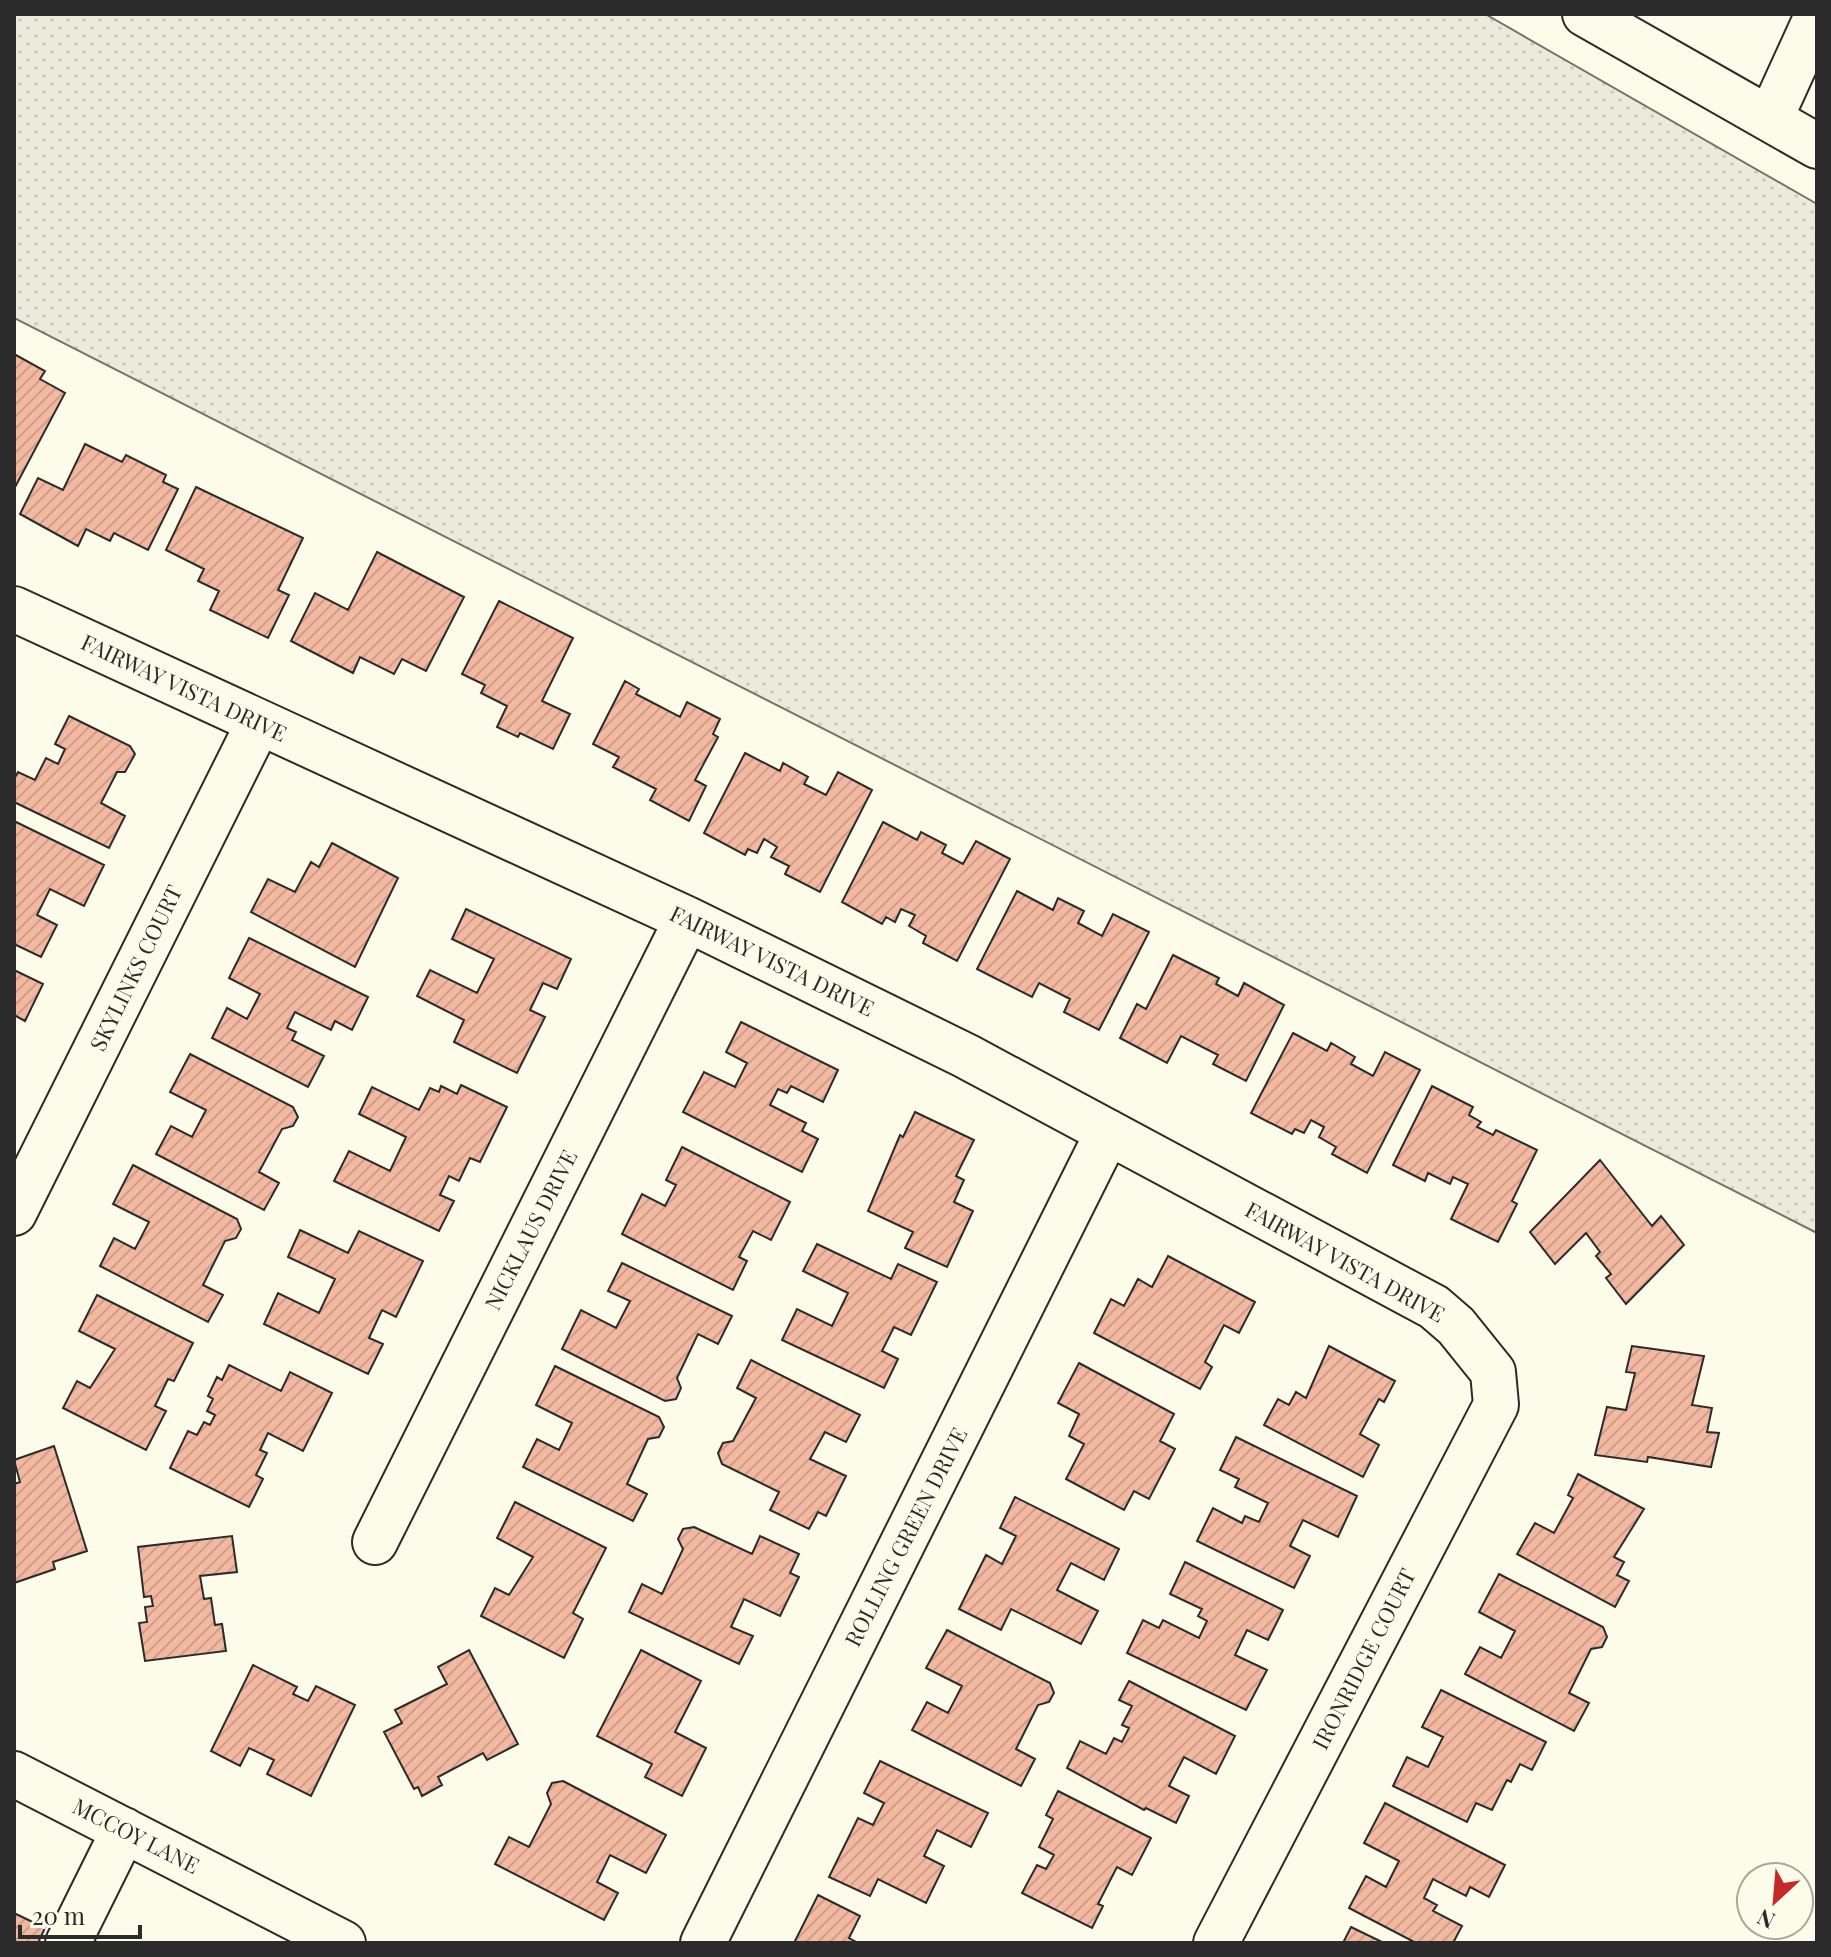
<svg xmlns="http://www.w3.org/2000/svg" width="1831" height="1957" viewBox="0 0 1831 1957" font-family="'Playfair Display',serif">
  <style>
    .grass { fill: url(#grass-dots); stroke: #74746e; stroke-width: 2 }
    .building { fill: url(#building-hatch); stroke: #2b2b2b; stroke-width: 2 }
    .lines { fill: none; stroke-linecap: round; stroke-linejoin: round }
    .minor-casing { stroke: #2b2b2b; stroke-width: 48 }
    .minor { stroke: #fdfbea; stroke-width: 44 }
    .labels { text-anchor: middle; stroke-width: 6; stroke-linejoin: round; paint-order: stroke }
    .street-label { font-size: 22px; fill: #2b2b2b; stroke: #fdfbea }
  </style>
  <defs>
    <pattern id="grass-dots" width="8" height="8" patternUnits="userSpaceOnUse" patternTransform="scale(2)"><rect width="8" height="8" fill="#ecebdb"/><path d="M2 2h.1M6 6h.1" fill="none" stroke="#cbcabc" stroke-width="1.8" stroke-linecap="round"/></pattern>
    <pattern id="building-hatch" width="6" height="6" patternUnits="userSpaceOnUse" patternTransform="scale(2)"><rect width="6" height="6" fill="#f2b8a0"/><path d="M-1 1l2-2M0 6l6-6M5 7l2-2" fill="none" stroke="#d09e8a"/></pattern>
  </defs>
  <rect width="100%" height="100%" fill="#fdfbea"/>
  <path class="grass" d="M14,14H1485L1817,204V1233L14,318Z"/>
  <path class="building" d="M14,354L45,371L40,379L65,393L14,489Z
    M85,444L122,462L126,455L166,475L163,482L178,489L148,550L114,533L110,541L86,529L78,546L20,514L38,478L63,490Z
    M196,487L303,538L278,590L289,595L268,638L210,610L219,591L198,581L204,569L166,550Z
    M377,552L464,597L426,671L402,659L394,674L360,657L353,673L291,641L315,593L348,610Z
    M499,601L573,638L542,701L570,714L553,749L520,733L518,737L497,727L507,706L481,693L485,685L462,674Z
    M625,681L639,689L636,694L680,717L687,702L720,719L713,734L718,737L695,780L706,786L689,821L650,800L656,789L613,767L619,757L593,744Z
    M69,716L130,746L135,754L125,772H117L101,803L125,816L109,848L14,802V779L18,772L35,780L46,758L58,764L65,749L55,744Z
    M745,753L780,771L783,763L808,777L804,784L826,795L838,772L872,790L820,892L785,874L789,866L771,857L777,847L764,839L757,853L748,849L745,855L704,833Z
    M14,821L104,865L84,906L50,889L37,915L57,925L41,957L14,944Z
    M883,822L917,840L921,832L946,845L942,853L963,864L976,841L1010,859L957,961L923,943L926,936L909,926L915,915L901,909L895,922L886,917L882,924L842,902Z
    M332,843L398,878L355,967L251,912L268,879L295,892L311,862L319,867Z
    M1017,891L1053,910L1058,898L1084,911L1078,923L1102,936L1113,914L1149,932L1099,1030L1064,1012L1070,999L1039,983L1032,997L977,969Z
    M466,909L571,959L557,989L543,983L530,1010L545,1017L517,1073L454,1042L464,1020L417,996L430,970L477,993L494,959L452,939Z
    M249,938L368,997L352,1030L335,1021L331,1030L295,1012L287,1028L296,1032L292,1040L324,1056L308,1087L212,1038L227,1008L247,1019L260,994L229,978Z
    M1173,955L1219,978L1216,984L1238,996L1244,983L1284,1005L1246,1081L1213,1064L1218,1055L1181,1036L1167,1063L1120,1038L1137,1004L1146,1009Z
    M14,970L43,984L25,1021L14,1015Z
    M741,1022L838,1070L823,1102L791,1086L787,1093L778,1089L770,1105L806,1123L802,1131L818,1139L802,1172L683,1112L704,1072L735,1087L747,1063L726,1052Z
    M1293,1033L1327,1051L1331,1043L1355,1057L1351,1064L1373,1076L1385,1052L1420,1070L1367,1173L1332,1154L1336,1147L1319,1137L1324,1127L1311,1120L1304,1133L1295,1129L1292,1134L1251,1113Z
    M190,1054L293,1107L298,1117L293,1126L282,1129L259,1172L279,1183L264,1210L156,1154L171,1126L192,1137L206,1110L170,1092Z
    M461,1085L507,1107L480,1162L470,1158L459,1181L449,1176L440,1195L454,1201L439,1231L334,1181L349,1151L390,1171L406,1137L359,1114L372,1087L419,1110L430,1088L439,1092L441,1086L457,1094Z
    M1432,1086L1473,1107L1469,1115L1481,1122L1477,1127L1493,1135L1496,1130L1537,1150L1512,1201L1517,1204L1498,1242L1451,1219L1468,1184L1453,1177L1450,1184L1428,1173L1425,1181L1393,1165Z
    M915,1112L974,1140L956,1176L964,1180L954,1202L973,1211L947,1267L905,1248L913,1232L868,1211L900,1135L903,1137Z
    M682,1147L790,1202L771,1240L753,1231L739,1257L747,1261L733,1290L622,1234L642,1194L665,1206L676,1185L666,1180Z
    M1600,1160L1652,1226L1661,1216L1684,1245L1626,1304L1606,1278L1611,1274L1596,1256L1600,1252L1586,1233L1555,1264L1530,1232Z
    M133,1165L237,1219L241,1229L236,1238L225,1241L203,1285L223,1295L208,1322L100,1266L114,1238L135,1249L149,1222L113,1204Z
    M300,1230L348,1253L359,1231L423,1261L396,1317L382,1310L369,1338L383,1344L368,1374L264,1324L278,1293L319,1313L335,1279L288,1257Z
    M817,1244L891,1279L898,1264L937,1282L911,1335L894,1327L882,1351L898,1359L884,1388L782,1340L797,1309L832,1326L848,1293L803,1271Z
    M1168,1256L1255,1302L1239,1333L1224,1325L1205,1362L1212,1367L1200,1389L1094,1333L1111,1299L1124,1306L1138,1279L1152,1287Z
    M622,1263L732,1316L718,1344L698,1334L677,1378L681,1388L676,1399L665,1401L562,1349L581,1310L616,1328L630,1301L608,1291Z
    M97,1295L193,1343L174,1381L168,1379L155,1406L166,1411L146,1450L63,1408L77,1381L90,1388L115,1349L79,1331Z
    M1329,1346L1395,1381L1384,1402L1379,1399L1360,1434L1379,1445L1363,1477L1264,1425L1278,1399L1289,1405L1296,1392L1306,1398Z
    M1632,1346L1704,1356L1692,1405L1712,1408L1707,1432L1719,1433L1711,1467L1648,1457L1647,1462L1595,1455L1607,1407L1626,1410L1635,1373L1626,1372Z
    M751,1360L860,1415L846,1442L825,1432L810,1459L846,1476L826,1516L818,1512L809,1529L770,1510L779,1492L722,1464L718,1453L723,1443L733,1441L756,1398L737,1388Z
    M1079,1363L1174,1414L1160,1441L1175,1449L1149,1499L1134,1491L1124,1510L1066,1479L1084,1444L1069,1436L1079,1414L1058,1403Z
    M229,1365L281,1391L290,1372L332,1393L303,1451L268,1433L260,1450L267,1453L256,1475L263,1479L249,1507L170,1468L188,1431L197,1435L204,1422L210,1425L215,1415L207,1411L213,1399L208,1396L217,1377L222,1380Z
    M555,1366L659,1417L664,1427L659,1437L648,1439L627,1484L647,1494L633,1521L523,1467L537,1439L559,1450L572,1423L536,1405Z
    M1236,1437L1357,1496L1338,1537L1303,1520L1290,1546L1310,1556L1294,1588L1197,1541L1213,1508L1242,1523L1245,1516L1259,1522L1268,1503L1235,1487L1239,1479L1220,1470Z
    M54,1446L87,1551L53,1562L55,1569L14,1583V1484L20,1482L14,1460Z
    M1578,1474L1644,1509L1614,1557L1624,1562L1617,1575L1629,1581L1615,1607L1517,1554L1535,1523L1554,1533L1573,1498L1568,1495Z
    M1015,1497L1119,1549L1104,1580L1071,1563L1057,1590L1098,1611L1081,1644L1011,1609L1001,1630L959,1609L986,1555L1002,1564L1016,1536L1000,1528Z
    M515,1502L606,1548L573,1613L583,1619L564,1658L481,1616L495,1588L509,1595L533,1557L497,1538Z
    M694,1527L752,1554L760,1536L799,1554L790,1573L799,1577L780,1616L744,1599L731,1627L753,1636L739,1664L629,1612L642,1584L662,1594L683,1549L678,1539L683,1529Z
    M232,1536L237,1572L200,1576L204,1599L211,1598L215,1625L222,1624L226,1651L145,1661L139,1623L147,1622L145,1607L153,1606L151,1596L144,1597L138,1547Z
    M1185,1562L1283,1610L1268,1640L1247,1630L1235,1655L1267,1670L1246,1710L1127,1653L1143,1620L1159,1628L1163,1620L1199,1638L1207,1621L1198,1616L1202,1609L1170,1594Z
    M1499,1574L1603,1627L1607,1637L1602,1647L1591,1649L1569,1693L1589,1703L1574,1731L1465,1674L1480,1647L1501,1658L1515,1631L1479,1612Z
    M947,1630L1050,1683L1054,1693L1049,1702L1038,1705L1016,1749L1035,1759L1021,1786L912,1730L927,1702L948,1713L962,1686L926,1668Z
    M469,1650L518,1744L487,1760L483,1753L438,1777L442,1785L422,1796L418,1787L414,1789L384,1732L402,1723L395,1710L447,1684L438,1667Z
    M641,1650L701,1681L675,1732L706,1748L682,1796L645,1777L652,1764L597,1736Z
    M253,1665L297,1687L293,1694L308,1701L316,1686L355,1705L311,1796L267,1774L274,1760L249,1748L240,1766L211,1751Z
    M1129,1681L1235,1736L1216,1774L1184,1757L1169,1786L1189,1796L1176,1823L1146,1808L1144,1810L1067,1768L1080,1741L1106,1754L1114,1738L1122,1742L1129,1728L1122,1725L1132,1706L1119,1700Z
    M1441,1690L1546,1742L1532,1770L1520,1764L1511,1782L1507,1780L1492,1810L1476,1803L1467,1822L1393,1786L1407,1757L1428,1767L1443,1737L1422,1727Z
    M880,1761L988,1813L971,1847L937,1830L924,1856L944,1866L926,1903L878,1879L870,1896L829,1877L858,1818L873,1825L884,1803L864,1793Z
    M563,1781L666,1835L646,1873L610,1855L597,1882L618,1893L604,1920L495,1864L509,1837L529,1847L551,1804L547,1793L552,1783Z
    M1058,1791L1151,1838L1132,1875L1117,1867L1098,1904L1103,1906L1092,1928L1022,1893L1037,1865L1046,1869L1054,1855L1039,1847L1053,1819L1046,1815Z
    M1385,1803L1505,1865L1489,1897L1470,1887L1466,1896L1433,1879L1424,1898L1437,1905L1433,1911L1462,1926L1453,1943H1416L1349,1908L1366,1876L1386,1887L1399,1861L1364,1843Z
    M818,1895L860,1916L849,1938L858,1943H794Z
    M14,1913L45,1928L38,1943H14Z
    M1351,1927L1384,1943H1343Z"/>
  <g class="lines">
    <g class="minor-casing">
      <path id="minor" d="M1585,14L1817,146
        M1770,119L1817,16
        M14,609L687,919L966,1056L1434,1307L1456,1326L1493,1372L1496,1405L1216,1943
        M14,1213L258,724
        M375,1542L687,919
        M14,1774L343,1943
        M68,1943L124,1830
        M703,1943L1108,1132"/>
    </g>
    <use href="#minor" class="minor"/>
  </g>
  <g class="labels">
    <g class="street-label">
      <text transform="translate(184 688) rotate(25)" y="8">FAIRWAY VISTA DRIVE</text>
      <text transform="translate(772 961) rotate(26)" y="8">FAIRWAY VISTA DRIVE</text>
      <text transform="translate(136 968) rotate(-64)" y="8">SKYLINKS COURT</text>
      <text transform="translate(531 1230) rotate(-63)" y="8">NICKLAUS DRIVE</text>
      <text transform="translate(1345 1262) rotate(29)" y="8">FAIRWAY VISTA DRIVE</text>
      <text transform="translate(906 1537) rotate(-63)" y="8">ROLLING GREEN DRIVE</text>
      <text transform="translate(1364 1659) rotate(-63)" y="8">IRONRIDGE COURT</text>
      <text transform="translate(136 1836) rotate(27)" y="8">MCCOY LANE</text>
    </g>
  </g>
  <rect width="1831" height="1957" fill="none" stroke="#2b2b2b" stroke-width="32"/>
  <g transform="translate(1775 1901) rotate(206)"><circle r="38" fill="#fdfbea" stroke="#a9a89e" stroke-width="2"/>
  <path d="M0-6L14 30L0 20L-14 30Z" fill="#c62828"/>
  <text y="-12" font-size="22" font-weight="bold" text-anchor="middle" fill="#2b2b2b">N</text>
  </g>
  <path d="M20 1925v12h120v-12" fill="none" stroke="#2b2b2b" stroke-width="4"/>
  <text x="32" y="1925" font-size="24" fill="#2b2b2b" stroke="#fdfbea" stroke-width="6" paint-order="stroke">20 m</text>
</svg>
